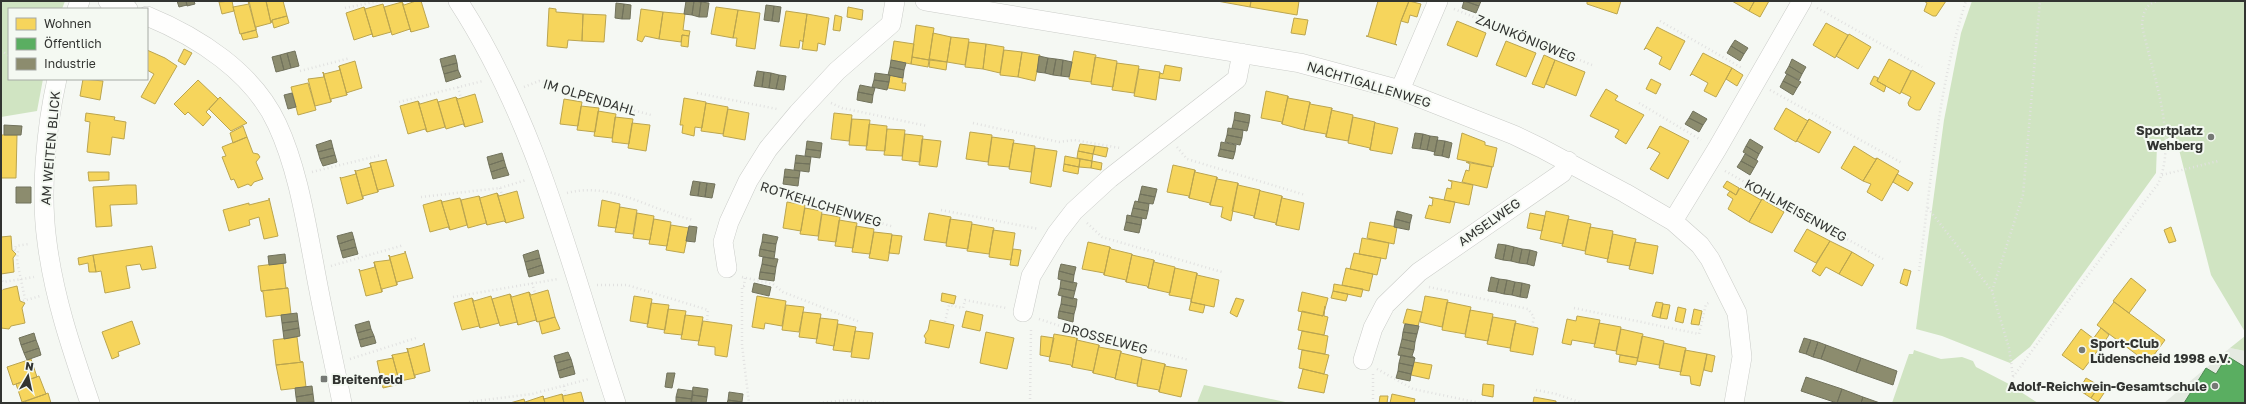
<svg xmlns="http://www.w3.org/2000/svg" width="2246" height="404" viewBox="0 0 2246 404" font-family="'Golos Text',sans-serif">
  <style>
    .built { fill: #e5eae2 }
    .green { fill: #d0e4c2 }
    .homes { fill: #f6d55c; stroke: #bba54f }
    .public { fill: #5aae61; stroke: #4e8953 }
    .industry { fill: #8c8c6e; stroke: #71725c }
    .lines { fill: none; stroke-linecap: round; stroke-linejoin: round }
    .street-casing { stroke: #caccc8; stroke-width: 20 }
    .path { stroke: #e1e1e0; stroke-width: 2.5; stroke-dasharray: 1 3; stroke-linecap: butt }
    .street { stroke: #fefefd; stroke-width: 19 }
    .poi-dot { fill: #767975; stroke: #f4f9f2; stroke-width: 1.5 }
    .labels { text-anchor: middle; stroke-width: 4; stroke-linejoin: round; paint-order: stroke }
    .street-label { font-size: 13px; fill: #323431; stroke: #f4f9f2 }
    .poi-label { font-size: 13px; font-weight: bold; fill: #323431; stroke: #f4f9f2; text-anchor: end }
  </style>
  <rect width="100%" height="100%" fill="#f5f8f3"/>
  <path class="built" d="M2230,348L2245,351V403H2164Z"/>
  <path class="green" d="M1,1H65L62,9H9V79H43L37,111L1,117Z
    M1972,1H2245V332L2211,275L2175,134L2157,145L2156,173L2030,347L2010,363L1942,336L1916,329L1944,120L1961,33Z
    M2245,336V351L2230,348Z
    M1914,350L1941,359L1962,357L1973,361L1976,367L2007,383L2038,403H1892L1909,354H1913Z
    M1204,385L1290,403H1197Z"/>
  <path class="homes" d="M232,1L234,11L222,14L219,2Z
    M248,1L256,30L240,34L233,7L249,4Z
    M249,1H266L271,23L256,27V30Z
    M266,1H283L287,16L272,20L271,23Z
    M416,1H421L429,27L411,32L402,2L404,5Z
    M1217,1H1251L1250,7Z
    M1251,1H1299L1297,15L1250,7Z
    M1378,1H1409L1401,21L1395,44L1397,45L1366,36H1368Z
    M1409,1L1421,4L1417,17L1410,15L1408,23L1401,21Z
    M1587,1H1621L1617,14L1587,4Z
    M1732,1H1752L1754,2L1749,11Z
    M1752,1H1769L1760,17L1749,11L1754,2Z
    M1924,1H1946L1936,16H1933L1924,11L1927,3Z
    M402,2L411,32L410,29L392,35L384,7Z
    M383,4L391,32L373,37L364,7L365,9Z
    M364,7L373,37L372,34L354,40L346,13Z
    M716,7L738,10L733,38L711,34Z
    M848,7L863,10L862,20L847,17Z
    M549,8L556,9V12L583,14L582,41L568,40L567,48L547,46Z
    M641,9L663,12L659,39L645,36L642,42L637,40Z
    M738,10L760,13L755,49L736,46L737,38H733Z
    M786,11L807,14L803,42L800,40L799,48L780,46Z
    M663,12L685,14L683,30L690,31L689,36L682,35L681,42L659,39Z
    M583,14L606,15L604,42L582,41Z
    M807,14L829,18L825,45L818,43L817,51L802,49Z
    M835,15L842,17L840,31L833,30Z
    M287,16L289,23L274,28L272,20Z
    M1294,18L1308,20L1305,35L1291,33Z
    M1457,21L1486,33L1477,57L1447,45Z
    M1826,23L1848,35L1835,58L1813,45Z
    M916,25L934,28L929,60L912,57Z
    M1657,27L1685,41L1670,70L1659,64L1662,57L1646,48L1644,50Z
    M256,30L258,37L243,40L241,34Z
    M933,33L951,37L947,62L929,60Z
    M1849,34L1871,47L1858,69L1836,56Z
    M682,35L689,36L688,47L681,46Z
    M951,37L969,39L965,65L947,62Z
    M894,41L914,44L911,64L891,60Z
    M1506,41L1536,53L1526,77L1496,65Z
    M969,42L986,44L983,69L965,67Z
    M986,44L1004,47L1000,73L983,69Z
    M184,49L192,53L185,65L178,61Z
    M147,50L165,58L177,66L155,104L141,97L154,74L147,70Z
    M1004,50L1022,52L1018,77L1000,75Z
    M1074,51L1096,55L1091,82L1069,79Z
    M1022,52L1040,55L1035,81L1018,77Z
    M1703,53L1732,68L1716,97L1704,91L1708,83L1692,74L1690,76Z
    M1544,55L1555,60L1544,88L1532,84Z
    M912,57L929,60L928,67L911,64Z
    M1095,57L1117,61L1113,87L1091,84Z
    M930,59L947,62L946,70L929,67Z
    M1889,59L1911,71L1900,94L1877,81Z
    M1555,60L1585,72L1576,96L1546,84Z
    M355,61L362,88L346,93L347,95L339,66Z
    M1117,63L1139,66L1134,93L1112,90Z
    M1165,65L1182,68L1180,81L1159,78L1160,73L1163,74Z
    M339,66L347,95L331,99V102L323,72L324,74L340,70Z
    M1732,68L1743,75L1737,86L1726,79Z
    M1139,69L1160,72L1156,100L1134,96Z
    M1912,70L1935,83L1920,110H1916L1909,106L1908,103L1911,97L1901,92Z
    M323,72L331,102L315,106L308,79L324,77Z
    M890,75L903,78L902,83H906L905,91L888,88Z
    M1874,76L1878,78L1877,81L1886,86L1884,92L1870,84Z
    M83,79L103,81L100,100L80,96Z
    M1651,79L1661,84L1656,94L1646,89Z
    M198,80L218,99L206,112L211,117L203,126L188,112L185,115L174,104Z
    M308,83L316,110L298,115L291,87Z
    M1606,89L1618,96L1615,100L1644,115L1626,144L1615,137L1619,130L1590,116Z
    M1266,91L1288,96L1282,124V122L1261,118Z
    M475,94L483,122L465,127L456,97L458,99Z
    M1288,96V98L1310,102L1304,130L1282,124Z
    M220,97L247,123L231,131L209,109Z
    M456,97L465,127L463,124L446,129L438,102Z
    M684,98L706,102L702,128L695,127L694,136L682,133L683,125H680Z
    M437,99L445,127L427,132L418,101L420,104Z
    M564,99L582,102L578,126L560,124Z
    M418,101L427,132L425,129L408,134L400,106Z
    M1310,102V104L1332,108L1326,137V134L1304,130Z
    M706,103L728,107L723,134L701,131Z
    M581,106L599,108L595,132L577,130Z
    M1332,108L1331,110L1353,115L1348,141L1326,137Z
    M1786,108L1808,121L1809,119L1796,142L1774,129Z
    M728,109L749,113L745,140L723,136Z
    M598,111L616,114L612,138L594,136Z
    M86,113L115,117L114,120L126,122L124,139L112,137L110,155L87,152L90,122L85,121Z
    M834,113L852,115L849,141L831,139Z
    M615,117L633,119L629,144L612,142Z
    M1353,117L1375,122L1370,150V148L1348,143Z
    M852,119L870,120L867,146L849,145Z
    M1809,119L1831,132L1819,153L1797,141L1796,142Z
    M1375,122L1376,123L1398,128L1392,154L1370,150Z
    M632,123L650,125L646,151L628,148Z
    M869,124L887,126L885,151L866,150Z
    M243,126L247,137L233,143L230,133Z
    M1660,126L1689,141L1668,179L1650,169L1660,153L1649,147L1647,149Z
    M887,129L905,130L902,156L884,155Z
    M970,132L992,135L988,162L966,159Z
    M1462,133L1485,142V145L1497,148L1493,167L1457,159Z
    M905,134L923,136L920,162L902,160Z
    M1,135H17L16,178H1Z
    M247,137L253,153L258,154L260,157L256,162L263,179L254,182L251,186L248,184L238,188L234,179L231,180L222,157L226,156L222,147Z
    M992,137L1014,140L1009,167L988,165Z
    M922,139L941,141L937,167L919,165Z
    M1013,143L1035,146L1031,172L1009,169Z
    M1080,144L1095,146L1093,154L1078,151Z
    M1095,146L1108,148L1106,157L1093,154Z
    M1854,146L1875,159L1877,158L1863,181L1841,168Z
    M1035,148L1057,151L1051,187L1030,183Z
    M1078,151L1093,154L1092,161L1077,158Z
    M1065,156L1080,159L1079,167L1064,164Z
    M1877,158L1899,171L1882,201L1867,192L1871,184L1863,181Z
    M386,159L394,186L378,190V192L370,163L386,160Z
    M1080,159L1092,161L1091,168L1079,167Z
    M1092,161L1102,163L1101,170L1091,168Z
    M1466,162L1492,167L1487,188L1462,182L1466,170L1469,171L1470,164Z
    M370,163L378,192L363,196V199L355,170L356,171L371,167Z
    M1064,164L1079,167L1078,174L1063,171Z
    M1173,165L1195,170L1189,198V196L1167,192Z
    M355,170L363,199L347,204L340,177L341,178L356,174Z
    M1195,170V172L1217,177L1210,205V203L1189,198Z
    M88,172H109V180L89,181Z
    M1897,174L1913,183L1908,191L1893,182Z
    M1217,177V179L1238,183L1231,221L1221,217L1223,207L1210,205Z
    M1448,180L1473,185L1469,205L1444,200L1447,188L1451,189L1452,182Z
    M1727,181L1739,188L1736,195L1723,187Z
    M1238,183V185L1260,190L1254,218V216L1232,211Z
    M127,185H136L137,204L110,205L112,226L96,227L93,187Z
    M1740,188L1761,200L1762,199L1749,222L1728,209L1733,199L1727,195L1730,191L1736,195Z
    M1260,190L1261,191L1282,196L1276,225V223L1254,218Z
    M517,191L524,218L506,223L497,193L499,196Z
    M497,193L506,223L504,221L487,225L479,196L480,198Z
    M479,196L487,225L486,223L468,228L461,200Z
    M1282,196V198L1304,203L1299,230L1276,225Z
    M1429,197L1455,202L1450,223L1425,218L1429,205L1432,206L1433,199Z
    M269,198L278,236L264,239L259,217L249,220L250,225L229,231L223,210L249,203V205L269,200Z
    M460,198L467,225L450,230L441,200L442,202Z
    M1762,199L1784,212L1772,233L1749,222Z
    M441,200L450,230L448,227L430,232L423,205Z
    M602,200L620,204L616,228L598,226Z
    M787,202L805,205L801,231L783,228Z
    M620,207L637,210L633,234L615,232Z
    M805,208L822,211L818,236L800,234Z
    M1546,211L1569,216L1563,244L1540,239Z
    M637,213L654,216L650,240L633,238Z
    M929,213L951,217L946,243L924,240Z
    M1530,213L1545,216L1542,231L1527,228Z
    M822,214L840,217L836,242L818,240Z
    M654,219L671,222L667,246L649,244Z
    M950,219L972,222L968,249L946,246Z
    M1568,219L1591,224L1585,251L1562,246Z
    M839,220L857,223L853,248L835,246Z
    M1370,222L1397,227L1394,244L1367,238Z
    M972,224L994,228L989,254L967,251Z
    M671,225L689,228L684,253L666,250Z
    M856,226L874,229L870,254L852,252Z
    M1590,227L1613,231L1608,259L1585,254Z
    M2171,227L2176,241L2169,243L2164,230Z
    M1807,229L1830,241L1816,263L1794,251Z
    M993,230L1015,233L1011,260L989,257Z
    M874,232L892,234L888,261L869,258Z
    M1613,234L1636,239L1630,266L1607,262Z
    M892,235L902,236L899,254L889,253Z
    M11,236L12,250L16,254L13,258L14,272L1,274V237Z
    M1362,238L1389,243L1386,259L1359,254Z
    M1830,241L1852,252L1839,274L1826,267L1820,276L1812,271Z
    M1088,242L1110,247L1104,275V273L1082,269Z
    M1635,242L1658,246L1653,274L1629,269Z
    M152,246L156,268L142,270L140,264L126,266L130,288L105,293L101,271L96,272L93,255Z
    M1110,247L1111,249L1132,254L1126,282V280L1104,275Z
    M1013,249L1021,250L1018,266L1010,265Z
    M405,251L413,278L397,282V285L389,255L390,257L405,253Z
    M1852,252L1874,265L1862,286L1839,274Z
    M1354,253L1381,258L1377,275L1350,269Z
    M1132,254V255L1154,260L1148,288L1147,286L1126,282Z
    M93,255L96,272H89L88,263L79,265L78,258Z
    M389,255L397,285L382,289V292L374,262L390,260Z
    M1154,260V262L1175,267L1170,293L1148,288Z
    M374,262L382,292L366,296L359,269L360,271L375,267Z
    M283,263L286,288H288L261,291L258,266Z
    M1175,268L1197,273L1191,302V299L1169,295Z
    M1346,268L1373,274L1369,291L1342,285Z
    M1904,269L1911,271L1907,286L1900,283Z
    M1197,273V275L1219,280L1214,307L1191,302Z
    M2131,278L2146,290L2129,313L2113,301Z
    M1334,284L1363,289L1361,297L1333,291Z
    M17,286L20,301L25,303L22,308L25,323L11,326L9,329L1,328V290Z
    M288,288L291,314L266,317L263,292L261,291Z
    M548,290L555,317L537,322L529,292L531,295Z
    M1333,291L1348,294L1346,301L1331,298Z
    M529,292L537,322L536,320L518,325L510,294L512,297Z
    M1302,292L1328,298L1323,316L1298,311Z
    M942,293L956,296L954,304L941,301Z
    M510,294L518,325L517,322L500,326L492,299Z
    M491,296L499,323L480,328L472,298L474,301Z
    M634,296L652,299L648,324L630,321Z
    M757,296L786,301L782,326L765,323L764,329L752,327Z
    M1425,296L1448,300L1442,327L1420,322Z
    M472,298L480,328L479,326L462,330L454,303Z
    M1236,298L1244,300L1237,317L1230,313Z
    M1191,302L1205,305L1203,313L1189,310Z
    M1447,302L1471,307L1465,334L1442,330Z
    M1656,302L1663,303L1660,318L1652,316Z
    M2114,302L2165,340L2148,363L2097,325Z
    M651,303L669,305L665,330L647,327Z
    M1663,304L1670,305L1667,319L1660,318Z
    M786,305L804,307L799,332L782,330Z
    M1325,306L1324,316L1328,317L1324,335L1298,330L1302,311L1323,316Z
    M1678,307L1686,309L1683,323L1675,321Z
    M668,309L686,311L682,335L664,333Z
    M1407,309L1422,312L1418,326L1403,323Z
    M1694,309L1702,311L1699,325L1691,324Z
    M1470,310L1493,314L1488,341L1465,337Z
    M966,311L983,315L980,331L962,327Z
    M803,312L821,314L817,339L799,337Z
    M685,315L703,317L699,341L681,339Z
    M1577,316L1600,320L1595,344L1572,340L1571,345L1562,343L1567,319L1576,321Z
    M555,317L560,329L542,334L539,322Z
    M1493,317L1516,321L1510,348L1487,344Z
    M820,318L838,320L834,346L816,343Z
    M930,320L954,325L949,348L925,343L926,339L924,336L928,330Z
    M132,321L140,344L118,352L119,356L112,359L102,332Z
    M703,321L732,325L727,357L715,355V347L698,345Z
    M1515,323L1538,328L1533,355L1510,351Z
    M1599,323L1621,327L1616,351L1594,347Z
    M838,324L856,327L851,352L833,350Z
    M2101,328L2109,335L2102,345L2093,339Z
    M1621,329L1643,334L1638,358L1616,354Z
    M2081,329L2102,345L2083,370L2062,355Z
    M855,331L873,333L869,359L851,357Z
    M1302,331L1328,336L1325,354L1298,349Z
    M986,332L1014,338L1007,369L980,363Z
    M1054,334L1077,338L1072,367L1071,365L1049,361Z
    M1041,336L1054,338L1050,357L1040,355Z
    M1642,336L1664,341L1659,365L1637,361Z
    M297,337L300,361L303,362L276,365L273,340Z
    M1077,338V340L1099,345L1093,373V371L1072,367Z
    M424,343L430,371L415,375V378L407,348L408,349L423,345Z
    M1664,343L1686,348L1681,372L1659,368Z
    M1099,345V347L1121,351L1115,379V378L1093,373Z
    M407,348L415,378L400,381V384L392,355L408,352Z
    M1302,350L1329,355L1324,374L1299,368Z
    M1685,350L1707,354L1700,386L1691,384L1690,376L1680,375Z
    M1121,351V353L1142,358L1137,384L1115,379Z
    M1707,354L1715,356L1712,372L1704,370Z
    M392,355L400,384L383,388L377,361L393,358Z
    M1620,355L1638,358L1636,365L1619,362Z
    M31,359L37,377L13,385L7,367Z
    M1142,359L1165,364L1159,392V390L1137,386Z
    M303,362L306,387L281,390L276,365Z
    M1414,362L1432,365L1429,379L1411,375Z
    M1165,364V366L1187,370L1181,397L1159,392Z
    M1303,369L1328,375L1324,393L1298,388Z
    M39,376L46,394L22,402L16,384Z
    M2086,378L2093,382L2085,394L2079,390Z
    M2093,382L2099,386L2091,398L2085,394Z
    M1483,384L1494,385L1493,397L1482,395Z
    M2099,386L2106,390L2098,402L2091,398Z
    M581,392L584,403H564L562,394L563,396Z
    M48,393L51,403H25L24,402Z
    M562,394L564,403H545L543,396L544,399Z
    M1392,394L1415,399L1414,403H1390Z
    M543,396L545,403H525V402Z
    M1380,396H1388L1387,403H1379Z
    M1534,397L1556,401V403H1533Z
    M524,399L525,403H510Z"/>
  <path class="public" d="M2227,356L2245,367V403H2184L2206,368L2216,374Z"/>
  <path class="industry" d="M177,1H186L187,5L179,7Z
    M186,1H194L195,4L187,6Z
    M686,1H694L692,15L684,14Z
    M694,1L701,2L699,17L692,15Z
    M1464,1L1479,6L1476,13L1462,8Z
    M1465,1H1481L1479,6Z
    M701,2L709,3L707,17H699Z
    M616,3L624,4L622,19L615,18Z
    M624,4L631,5L630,19H622Z
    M766,5L774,6L772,21L764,20Z
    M774,6L781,7L779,22L772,21Z
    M1735,40L1748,48L1744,54L1731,46Z
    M1731,46L1744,54L1740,61L1727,53Z
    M295,51L299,66L291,68L287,53Z
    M287,53L291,68L284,70L280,55Z
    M280,55L284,70L276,72L272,57Z
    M455,55L457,63L442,67L440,59Z
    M1039,56L1048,58L1045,73L1037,72Z
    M1048,58L1056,59L1053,75L1045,73Z
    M1056,59L1063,60L1061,76L1053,75Z
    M1792,59L1806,67L1802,74L1789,66Z
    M891,60L906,63L904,70L890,67Z
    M1063,60L1072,62L1069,77L1061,76Z
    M457,63L458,70L444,74L442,67Z
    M1789,66L1802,74L1799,80L1785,73Z
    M890,67L904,70L903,78L888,75Z
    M458,70L461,77L446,82L444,74Z
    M757,71L764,72L762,87L754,86Z
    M764,72L771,73L769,88L762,87Z
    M771,73L779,75L776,89L769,88Z
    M875,73L890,75L889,82L874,80Z
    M1787,74L1801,82L1797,88L1783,81Z
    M779,75L786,76L784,90L776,89Z
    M874,80L889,82L887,90L872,87Z
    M1783,81L1797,88L1793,95L1780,87Z
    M860,85L875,88L873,95L858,92Z
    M858,92L873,95L872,103L857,100Z
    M292,93L296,107L288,109L284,95Z
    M1693,111L1707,119L1703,125L1689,118Z
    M1235,112L1250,115L1249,123L1234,120Z
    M1689,118L1703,125L1699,132L1685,124Z
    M1234,120L1249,123L1247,131L1232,128Z
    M4,125L22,126L21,135H4Z
    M1228,128L1243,130L1242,138L1227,135Z
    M1415,133L1423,134L1420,149L1412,148Z
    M1423,134L1430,136L1427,150L1420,149Z
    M1227,135L1242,138L1240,145L1225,142Z
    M1430,136L1438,137L1435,152L1427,150Z
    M1750,139L1763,147L1759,154L1746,146Z
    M331,140L333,148L318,152L316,145Z
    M1437,140L1445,141L1442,156L1434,155Z
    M807,141L822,143L821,151L806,149Z
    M1445,141L1452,143L1449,158L1442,156Z
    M1221,142L1236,145L1235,152L1220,149Z
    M1746,146L1759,154L1756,160L1743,152Z
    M333,148L335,155L320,159L318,152Z
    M806,149L821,151L820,158L805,156Z
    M1220,149L1235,152L1233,159L1218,156Z
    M502,153L504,160L489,165L487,157Z
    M1745,154L1758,161L1754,168L1741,161Z
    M335,155L337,162L323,166L320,159Z
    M796,155L811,157L810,164L795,163Z
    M504,160L506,167L491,172L489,165Z
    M1741,161L1754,168L1750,175L1737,167Z
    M795,163L810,164L809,172L794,170Z
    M506,167L509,175L493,179L491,172Z
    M785,169L800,171L799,178L784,177Z
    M784,177L799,178L798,186L783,184Z
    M693,181L700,182L698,196L690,195Z
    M700,182L707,183L705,197L698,196Z
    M707,183L715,184L712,198L705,197Z
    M1142,186L1157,189L1155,197L1140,194Z
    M16,187H31V203H16Z
    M1140,194L1155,197L1153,204L1138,202Z
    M1135,201L1149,204L1148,211L1133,208Z
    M1133,208L1148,211L1146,219L1131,216Z
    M1397,211L1412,215L1410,223L1395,219Z
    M1127,215L1142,218L1141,225L1126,222Z
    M1395,219L1410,223L1409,230L1394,227Z
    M1126,222L1141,225L1139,233L1124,230Z
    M689,226L697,227L695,242L686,241Z
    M352,232L354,239L339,244L337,236Z
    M763,234L778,237L776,244L762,242Z
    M354,239L356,247L341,251L339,244Z
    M762,242L776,244L775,252L760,249Z
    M1498,244L1506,245L1503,260L1495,258Z
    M1506,245L1514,247L1511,261L1503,260Z
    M356,247L358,254L343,258L341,251Z
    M1514,247L1522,249L1519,263L1511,261Z
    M760,249L775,252L774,259L759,256Z
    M1522,249L1530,250L1527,264L1519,263Z
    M538,250L540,258L525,262L523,255Z
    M1530,250L1537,252L1534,266L1527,264Z
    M285,254L286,263L269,265L268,256Z
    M763,257L778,259L776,267L762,264Z
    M540,258L542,265L527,270L525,262Z
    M762,264L776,267L775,274L760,272Z
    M1061,264L1076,267L1074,275L1059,271Z
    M542,265L544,273L529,277L527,270Z
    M1059,271L1074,275L1073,283L1058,279Z
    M760,272L775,274L774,281L759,279Z
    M1491,277L1499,279L1496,292L1488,291Z
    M1499,279L1507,280L1504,294L1496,292Z
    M1061,280L1077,283L1075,291L1060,288Z
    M1507,280L1515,282L1512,295L1504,294Z
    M1515,282L1522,283L1520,297L1512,295Z
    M754,283L771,287L769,296L752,292Z
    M1522,283L1530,285L1527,298L1520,297Z
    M1060,288L1075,291L1073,299L1058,295Z
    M1062,296L1077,299L1076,307L1061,304Z
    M1061,304L1076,307L1074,314L1059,311Z
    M1059,311L1074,314L1073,322L1058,318Z
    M297,313L298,321L282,323L281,315Z
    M298,321L299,328L283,331L282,323Z
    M369,321L371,329L357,333L355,325Z
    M1405,324L1419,326L1417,334L1403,332Z
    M299,328L300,336L284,339L283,331Z
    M371,329L374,336L359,340L357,333Z
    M1403,332L1417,334L1415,342L1402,339Z
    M34,333L36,340L21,345L19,338Z
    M374,336L376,343L361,347L359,340Z
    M1804,338L1811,340L1806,354L1799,352Z
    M1402,339L1415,342L1414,350L1400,347Z
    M36,340L39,348L24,353L21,345Z
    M1811,340L1818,342L1813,357L1806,354Z
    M1818,342L1826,345L1821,359L1813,357Z
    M1826,345L1861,358L1856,372L1821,359Z
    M1400,347L1414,350L1412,356L1415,358L1398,355Z
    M39,348L41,355L27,360L24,353Z
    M568,352L571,359L556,363L554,356Z
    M1401,355L1415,358L1413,366L1399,363Z
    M1861,358L1897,371L1893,385L1856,372Z
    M571,359L573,366L558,371L556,363Z
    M1399,363L1413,366L1411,374L1398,371Z
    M573,366L575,374L560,378L558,371Z
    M1398,371L1411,374L1410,381L1396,378Z
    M667,373H675L672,388L665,387Z
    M1806,377L1842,389L1837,403L1801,391Z
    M312,386L313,394L296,397L295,388Z
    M693,387L708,389L707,397L692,395Z
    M678,389L693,391L692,399L676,397Z
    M1842,389L1863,397L1861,403H1837Z
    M729,392L743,394L742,402L728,400Z
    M313,394L314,402L297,403L296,397Z
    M692,395L707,397L706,403L691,402Z
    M676,397L692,399L691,403H676Z
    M1863,397L1880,403H1861Z
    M728,400L742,402V403H727Z"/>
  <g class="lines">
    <g class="street-casing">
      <path id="street" d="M108,1L128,9
        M458,1C538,124 570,265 616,403
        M925,1L1300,63L1400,90L1514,135L1541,148L1625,193L1673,221L1700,245L1710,259L1737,313L1742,357L1734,403
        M77,9L80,1
        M147,16C198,37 253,72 277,124C297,167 305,217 314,264C322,310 333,357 342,403
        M57,79C46,128 40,192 47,242C54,298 72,350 90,403
        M1400,90L1438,1
        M1673,221L1717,149L1802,1
        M727,268L723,242L729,222L748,181L768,149L798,113L837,71L891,24L895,1
        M1023,312L1031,276L1057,233L1074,211L1110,178L1237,79L1242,53
        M1363,360L1373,328L1385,305L1419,272L1562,173L1568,161"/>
    </g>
    <path class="path" d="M408,1V3
      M345,8L379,1
      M1817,8L1922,67
      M1454,9L1592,65
      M1660,21L1742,68
      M1,50L9,56
      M300,71L350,58
      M458,87L461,98
      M524,87L539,81L554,84L600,101L651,115
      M1770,90L1902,163
      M697,93L777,109
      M399,102L483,81
      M831,103L842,108L927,126
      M1639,103L1701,140
      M973,123L1059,142L1074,140L1120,148
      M1177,147L1187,159L1305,195
      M1725,171L1883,259
      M312,172L381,155
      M2162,175L2218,161
      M764,187L894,227
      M500,188L502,195
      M567,193C613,181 651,211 694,220
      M421,197L500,188L526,180
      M1928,208L1992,291
      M941,210L1039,229
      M1087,223L1102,237L1222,272
      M15,249L18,251L17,261L25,299
      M14,251L16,246L29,244
      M331,266L404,245
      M1919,271C1931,183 1938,86 1966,1
      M1,277L3,282L34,277
      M742,277L773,284L783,292L860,322
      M745,278L744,286H742V345L749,403
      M532,283L535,293
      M1,285L2,290
      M597,285H627L708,310L707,322
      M1429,287L1528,309L1534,317L1532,327
      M453,297L558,279
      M23,301L40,296
      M1574,308L1699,334L1706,304L1711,302
      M1039,319L1063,327L1189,360
      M945,322L949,305L963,308L965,300L1006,308
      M350,359L416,338
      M1377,369L1413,389L1480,403
      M2013,376L2009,348L1992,291L2023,195L2040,1
      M2013,377L2072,296L2158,184C2179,138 2151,71 2142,25C2143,13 2145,5 2157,1
      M564,386L566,396
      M1536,390L1556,394L1582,403
      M469,402L532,394L589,379
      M819,403L848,400L888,403
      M1030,403L1031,328
      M1373,403V374"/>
    <use href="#street" class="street"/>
  </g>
  <g class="poi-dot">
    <circle cx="2211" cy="137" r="4"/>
    <circle cx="2082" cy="350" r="4"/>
    <rect x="320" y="375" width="8" height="8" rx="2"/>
    <circle cx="2215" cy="386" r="4"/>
  </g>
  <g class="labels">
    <g class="street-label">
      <text transform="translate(1526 38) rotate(22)" y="5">ZAUNKÖNIGWEG</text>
      <text transform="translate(1369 84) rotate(17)" y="5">NACHTIGALLENWEG</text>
      <text transform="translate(590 97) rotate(17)" y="5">IM OLPENDAHL</text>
      <text transform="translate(50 148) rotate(-85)" y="5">AM WEITEN BLICK</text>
      <text transform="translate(821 204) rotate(17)" y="5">ROTKEHLCHENWEG</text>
      <text transform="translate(1796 210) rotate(29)" y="5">KOHLMEISENWEG</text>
      <text transform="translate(1489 222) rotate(-35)" y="5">AMSELWEG</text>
      <text transform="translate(1105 338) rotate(15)" y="5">DROSSELWEG</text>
    </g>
    <g class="poi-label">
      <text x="2203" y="135">Sportplatz<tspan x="2203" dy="15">Wehberg</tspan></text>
      <text x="2090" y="348" text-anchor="start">Sport-Club<tspan x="2090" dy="15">Lüdenscheid 1998 e.V.</tspan></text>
      <text x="332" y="384" text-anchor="start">Breitenfeld</text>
      <text x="2207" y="391">Adolf-Reichwein-Gesamtschule</text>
    </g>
  </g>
  <rect width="2246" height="404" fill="none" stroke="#323431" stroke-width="4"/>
  <rect x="8" y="8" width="140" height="72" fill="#f4f9f2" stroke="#a6aaa5"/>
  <rect x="16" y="18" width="20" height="12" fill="#f6d55c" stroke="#a6aaa5"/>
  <text x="44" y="28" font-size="12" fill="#323431">Wohnen</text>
  <rect x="16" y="38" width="20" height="12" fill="#5aae61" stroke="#a6aaa5"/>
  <text x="44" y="48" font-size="12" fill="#323431">Öffentlich</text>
  <rect x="16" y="58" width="20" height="12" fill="#8c8c6e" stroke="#a6aaa5"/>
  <text x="44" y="68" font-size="12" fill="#323431">Industrie</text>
  <g transform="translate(28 376) rotate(9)" stroke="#f4f9f2" stroke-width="3" paint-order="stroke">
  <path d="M0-3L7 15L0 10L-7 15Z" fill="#323431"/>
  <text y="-6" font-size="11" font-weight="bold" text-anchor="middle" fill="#323431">N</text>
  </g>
</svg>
